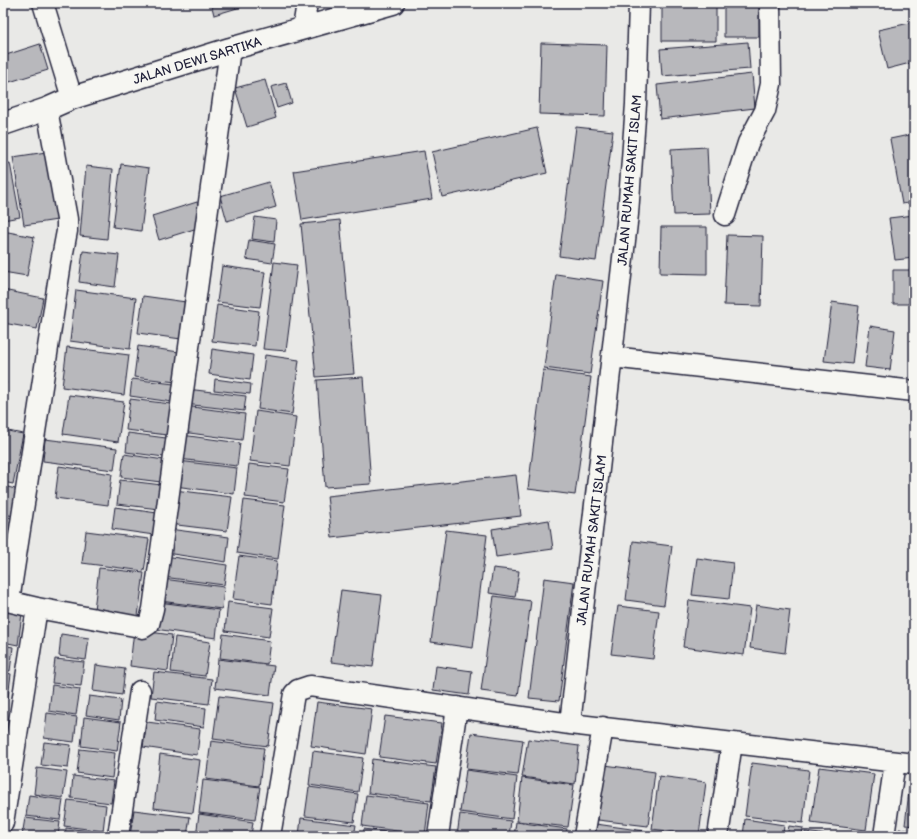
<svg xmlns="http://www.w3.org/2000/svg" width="917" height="839" viewBox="0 0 917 839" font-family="'Balsamiq Sans',sans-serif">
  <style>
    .building { fill: #b8b8bc; stroke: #22223b }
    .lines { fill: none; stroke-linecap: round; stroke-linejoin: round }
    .minor-casing { stroke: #22223b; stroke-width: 23 }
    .secondary-casing { stroke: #22223b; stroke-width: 25 }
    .minor { stroke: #f6f6f2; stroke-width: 20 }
    .secondary { stroke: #f6f6f2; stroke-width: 22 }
    .labels { text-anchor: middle; stroke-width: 3.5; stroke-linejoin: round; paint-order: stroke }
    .street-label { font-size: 13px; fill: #22223b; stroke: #f6f6f2 }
  </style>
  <rect width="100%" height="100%" fill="#e9e9e7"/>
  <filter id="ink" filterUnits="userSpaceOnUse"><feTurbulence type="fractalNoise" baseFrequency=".025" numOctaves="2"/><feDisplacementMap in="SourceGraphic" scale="8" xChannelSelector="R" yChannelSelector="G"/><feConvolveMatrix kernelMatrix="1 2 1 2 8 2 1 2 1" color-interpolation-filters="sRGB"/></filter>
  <g filter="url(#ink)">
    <path class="building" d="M211,3H254L214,15Z
      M662,3H716V41H662Z
      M724,3H759V37H724Z
      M914,22V62L887,69L878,30Z
      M748,42L750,69L662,76L660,49Z
      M541,43L607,45L605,116L539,114Z
      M40,44L48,70L3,84V56Z
      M752,74L755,108L660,119L657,85Z
      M265,80L276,118L247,127L235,88Z
      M286,83L292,103L277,108L271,87Z
      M576,127L613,131L596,261L559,256Z
      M537,128L547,173L442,197L432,152Z
      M914,134V202L902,204L890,139Z
      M707,147L710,214L674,215L671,149Z
      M53,151L64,219L24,225L13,157Z
      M424,151L432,199L302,220L294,171Z
      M10,163L20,217L3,220V164Z
      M121,164L149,168L141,231L113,227Z
      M86,166L113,169L107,239L80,236Z
      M269,182L276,207L227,221L220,196Z
      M197,202L204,226L159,240L152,216Z
      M914,215V258L895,260L889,218Z
      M255,217L276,220L274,242L252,239Z
      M340,220L354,374L316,377L301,224Z
      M661,227H707V274L660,273Z
      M3,231L34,237L27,276L3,272Z
      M727,235L763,236L761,306L724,305Z
      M249,240L275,244L272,263L246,259Z
      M83,251L119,255L115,287L79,282Z
      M274,262L297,265L286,351L263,349Z
      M222,266L265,272L260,307L217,302Z
      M893,270H914V304H893Z
      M556,274L603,281L590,374L544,368Z
      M3,290L43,298L37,329L3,323Z
      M76,290L136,298L130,349L70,341Z
      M143,296L186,302L181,339L138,333Z
      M832,302L859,306L852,364L824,361Z
      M217,305L259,311L255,346L212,341Z
      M870,326L895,330L890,370L865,367Z
      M138,346L179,352L176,382L134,377Z
      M67,347L129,355L124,395L62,387Z
      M212,349L253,355L250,380L209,374Z
      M265,355L299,360L292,414L258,409Z
      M543,370L591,377L575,495L528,489Z
      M363,377L371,484L325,487L317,380Z
      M132,379L174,384L172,402L130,396Z
      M215,379L251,384L250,394L214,390Z
      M3,382H6L3,399Z
      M187,389L246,396L244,411L185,404Z
      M69,395L124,402L118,442L63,434Z
      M130,399L171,404L167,435L126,430Z
      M185,406L245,414L242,440L182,432Z
      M256,411L296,417L290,466L250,461Z
      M3,430L23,434L13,484L3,482Z
      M128,433L166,438L164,457L126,452Z
      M182,435L240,443L237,466L179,459Z
      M45,439L117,448L114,470L43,461Z
      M124,454L164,460L161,482L121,477Z
      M178,461L237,468L234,494L175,486Z
      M249,464L289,469L284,502L245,497Z
      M59,466L112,474L108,505L55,498Z
      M516,475L521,516L332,538L327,496Z
      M120,480L162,485L159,509L117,504Z
      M4,486L19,490L14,516L3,514Z
      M174,490L232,497L227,531L169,524Z
      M244,500L285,505L278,559L237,553Z
      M115,507L157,513L154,535L112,529Z
      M3,516L13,518L9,539L3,538Z
      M549,520L553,549L496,557L492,529Z
      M169,529L229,537L226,562L166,553Z
      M446,530L487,535L473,648L431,642Z
      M86,531L149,539L144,571L82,563Z
      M633,541L672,546L664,605L626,600Z
      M3,542L9,543L3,573Z
      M165,556L227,565L224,585L163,577Z
      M239,556L277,561L272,604L233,599Z
      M697,558L733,563L729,599L692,595Z
      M99,568L144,573L137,623L93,618Z
      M493,568L519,571L515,597L489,593Z
      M544,578L574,582L559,701L529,698Z
      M163,579L224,587L222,609L160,601Z
      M341,590L382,595L373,667L331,662Z
      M494,596L531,601L518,696L481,691Z
      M689,600L750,608L744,655L683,647Z
      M159,602L219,610L216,638L155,629Z
      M228,602L273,608L269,637L225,631Z
      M756,605L790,610L785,653L750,648Z
      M618,606L659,611L653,659L611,654Z
      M3,610L22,613L18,645L3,642Z
      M134,630L172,635L168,671L130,666Z
      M61,634L89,638L86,660L59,656Z
      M223,634L270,641L267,664L220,658Z
      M175,637L210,642L205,676L171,672Z
      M3,645L13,647L10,671L3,670Z
      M55,659L84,662L81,686L52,683Z
      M218,659L274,666L270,695L215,688Z
      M96,665L125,669L122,695L93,691Z
      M436,666L472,671L469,695L433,690Z
      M3,672L11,674L8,698L3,697Z
      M154,672L212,679L209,704L151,697Z
      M52,685L80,689L76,715L49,711Z
      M89,696L121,700L119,720L86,715Z
      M219,696L274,703L268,746L213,739Z
      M157,701L206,708L204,727L155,720Z
      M317,702L372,709L366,754L311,746Z
      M47,713L77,717L74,742L44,738Z
      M385,716L442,723L436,764L379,757Z
      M84,717L121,722L117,751L81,746Z
      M147,722L200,729L197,755L143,747Z
      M471,733L523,740L518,775L466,769Z
      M528,739L579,746L575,784L522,777Z
      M211,741L264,748L259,786L206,779Z
      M44,742L71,745L68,768L41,765Z
      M80,749L115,753L112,778L77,773Z
      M313,751L363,758L358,792L309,785Z
      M160,754L200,760L193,813L154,808Z
      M372,759L436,767L431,801L368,793Z
      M752,763L809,770L803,823L745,816Z
      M605,765L655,772L648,826L598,820Z
      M819,767L874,774L866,830L811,823Z
      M37,768L67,772L63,798L34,794Z
      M466,770L517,777L512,819L460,812Z
      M73,776L114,781L111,803L71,798Z
      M659,776L706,782L699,835L652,829Z
      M522,778L574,785L568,827L517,821Z
      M203,780L260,787L255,820L199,813Z
      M910,783L914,784V826L905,825Z
      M309,787L358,794L354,822L305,816Z
      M29,795L63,800L60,820L26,816Z
      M366,795L429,803L425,835L362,826Z
      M68,800L106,805L103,831L64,826Z
      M134,810L190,817L187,836H130Z
      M199,814L253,822L251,836H196Z
      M460,814L511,821L509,836H457Z
      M25,818L60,822L58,836H22Z
      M301,818L356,825L354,836H299Z
      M745,819L784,825L783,836H743Z
      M516,822L567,829L566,836H514Z
      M596,824L645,831L644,836H595Z
      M789,826L803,828L802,836H787Z
      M66,828L104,833L103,836H65Z
      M364,829L416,836H363Z
      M899,829L914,831V836H898Z
      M805,832L835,836H805Z
      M653,833L678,836H652Z"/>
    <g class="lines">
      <g class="minor-casing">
        <path id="minor" d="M43,3L72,98
          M303,28L307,3
          M725,215L748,143L765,111L771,84L770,3
          M612,357L914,391
          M3,600L37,608L140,627L143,628L149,624L153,609L230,49
          M9,601L61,263L67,231V219L47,109
          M570,724L628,214L636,104L639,3
          M3,823L37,608
          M118,836L140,691
          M270,836L294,694L298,690L310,686L570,724L914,764
          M438,836L457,707
          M584,836L603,727
          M718,836L732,743
          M884,836L895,762"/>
      </g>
      <g class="secondary-casing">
        <path id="secondary" d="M3,124L47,109L72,98L230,49L393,3"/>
      </g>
      <use href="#minor" class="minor"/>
      <use href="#secondary" class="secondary"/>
    </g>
  </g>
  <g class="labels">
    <g class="street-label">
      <text transform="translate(197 60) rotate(-17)" y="5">JALAN DEWI SARTIKA</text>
      <text transform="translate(629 180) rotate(-85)" y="5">JALAN RUMAH SAKIT ISLAM</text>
      <text transform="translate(591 540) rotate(-83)" y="5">JALAN RUMAH SAKIT ISLAM</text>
    </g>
  </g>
  <rect width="917" height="839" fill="none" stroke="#f6f6f2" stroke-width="16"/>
  <rect x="8" y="8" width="901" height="823" fill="none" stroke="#22223b" stroke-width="1.5" filter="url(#ink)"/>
</svg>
